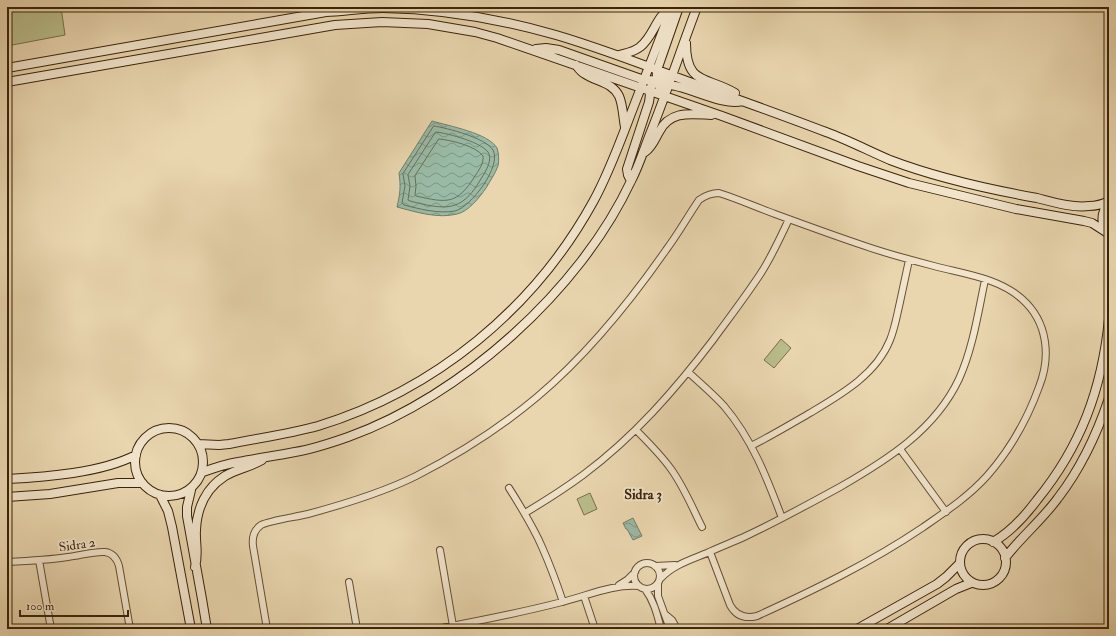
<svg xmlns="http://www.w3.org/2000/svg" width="1116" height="636" viewBox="0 0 1116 636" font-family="'IM FELL Double Pica',serif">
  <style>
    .grass { fill: #b8bd8a; stroke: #7a704a }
    .water { fill: url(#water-waves); stroke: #737e67 }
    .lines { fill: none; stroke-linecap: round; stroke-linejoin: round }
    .shore { stroke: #6a6f58; stroke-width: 1 }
    .street-casing { stroke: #665033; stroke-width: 8 }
    .secondary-casing { stroke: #3b240a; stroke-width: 10 }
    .street { stroke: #f1e4cb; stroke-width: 6 }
    .secondary { stroke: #f1e4cb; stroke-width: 8 }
    .labels { text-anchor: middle; stroke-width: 3.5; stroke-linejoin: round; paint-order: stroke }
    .street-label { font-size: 13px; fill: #3b240a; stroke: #f1e4cb }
    .neighbourhood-label { font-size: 14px; font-weight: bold; fill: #3b240a; stroke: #f1e4cb }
  </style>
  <defs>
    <pattern id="water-waves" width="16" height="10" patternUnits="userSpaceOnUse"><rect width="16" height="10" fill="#99baa5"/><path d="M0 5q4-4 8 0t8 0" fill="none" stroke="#7e9785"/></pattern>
  </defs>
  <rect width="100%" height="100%" fill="#e9d6af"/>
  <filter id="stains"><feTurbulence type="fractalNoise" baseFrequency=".005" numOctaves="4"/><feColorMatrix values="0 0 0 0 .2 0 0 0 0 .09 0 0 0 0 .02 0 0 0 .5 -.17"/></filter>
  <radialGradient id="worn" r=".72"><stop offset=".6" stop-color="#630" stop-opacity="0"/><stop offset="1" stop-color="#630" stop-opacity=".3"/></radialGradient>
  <path class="grass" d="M7,7H61L65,35L7,46Z
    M781,339L791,348L774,368L764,360Z
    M590,493L597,509L584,515L577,499Z"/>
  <path class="water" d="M432,121C449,126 488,133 497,148C499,153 499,161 498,166C495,174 490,181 486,188C480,197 468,212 457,214C438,219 416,212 397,207C400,194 401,187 399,173Z
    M633,518L642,536L633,540L627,529H626L623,523Z"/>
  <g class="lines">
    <path class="shore" d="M434,126C447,128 486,138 493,150C502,166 471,207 455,211C438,214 420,209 404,205L402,203L405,186L403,174Z
      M436,132C447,133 485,143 489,154C492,163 484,174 479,182C474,191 465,202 455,205C443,210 422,204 410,201L408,200L410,186L408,175Z
      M439,139C451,140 476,146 483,156C484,163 479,170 475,176C457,205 447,203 416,196L415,195L416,186L415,176Z"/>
    <g class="street-casing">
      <path id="street" d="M688,372C700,383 713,394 724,406C752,439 767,478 782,518
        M636,430C648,442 661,455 671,469C684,487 692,507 702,527
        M751,446C771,436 791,424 810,413C840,395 876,375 890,340C895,328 897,315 900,302C903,288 906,274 909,260
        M900,449L946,512
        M509,488C521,507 533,526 542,547C550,565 557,584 563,602
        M525,513C545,501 564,489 583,475C634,437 675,390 713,340C729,318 746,296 761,273C772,256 780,238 789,219
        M440,550L453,626
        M39,560L51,629
        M7,562C28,561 48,560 68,557C79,556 94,551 105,552C113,553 117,559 119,566L130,629
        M634 576a13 13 0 1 1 26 0a13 13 0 1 1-26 0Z
        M655,566L675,565
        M660,579C673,565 690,560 707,553C720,547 733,542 746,536C778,521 809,504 840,487C887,460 935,430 959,379C973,348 978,313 985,280
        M349,582L357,629
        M658,584V596L670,629
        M619,585L627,580L635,572
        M645,589C654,601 657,614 661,629
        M584,596L595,629
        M666,615L672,620L677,629
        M267,629L253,546C252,538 254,530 261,525C271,520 296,517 308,514C345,504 382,493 416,476C459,454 500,428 537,397C587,355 629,303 666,250C678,234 688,216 699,200C706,195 711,193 719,193C738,199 756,207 775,214C805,225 835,236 865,246C888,254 911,260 934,266C964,274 999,278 1022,299C1048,322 1051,357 1039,387C1027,420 1010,450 987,476C968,497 945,512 922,528C870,563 814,590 757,616C745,619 736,616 730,605L710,552
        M436,629C478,621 520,613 562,602C587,596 612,584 639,586"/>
    </g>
    <g class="secondary-casing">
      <path id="secondary" d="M686,43C686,86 707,76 735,93
        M536,49L546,48L559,50L644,80C655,81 663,80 672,75
        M619,55C626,53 634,52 640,47C654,36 655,18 671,7
        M576,65C579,69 581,72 585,74C597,82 612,82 619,96C623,105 623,117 625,127
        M7,68L326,12C345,11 364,8 383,8C442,9 500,19 556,35C600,48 642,64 684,80C731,97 779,114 826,132C848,140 869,151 890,160C937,178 987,189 1037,198C1053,202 1072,208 1089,206C1096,206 1103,204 1109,201
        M7,82L335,25L382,22L428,24L475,32L497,38L722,116L858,166L909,183L1016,209L1084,221L1092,223L1106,232
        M664,84C687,85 723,107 742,101
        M665,97C658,88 656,80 657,70L679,7
        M645,152C652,147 655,139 659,132C670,110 691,114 711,115
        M631,181L628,175L627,169L649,102L651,87
        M1106,232C1101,222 1101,212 1109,203
        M135 462a34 34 0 1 1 68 0a34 34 0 1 1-68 0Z
        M198,444L219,445L229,444C259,438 289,434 318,426C435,390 534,309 593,202C608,175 619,145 630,116C644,80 658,44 672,7
        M203,472C214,468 226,464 238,462C257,458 276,456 295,452C313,449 331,443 348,437C462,396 580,290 631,181C639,166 644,149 650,134C667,92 681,49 697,7
        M7,479C46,477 101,473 136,455
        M191,490L187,507V516L202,599L207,629
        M160,495L168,511L172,527L191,629
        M7,497L50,494L118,483H142
        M960 562a23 23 0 1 1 46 0a23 23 0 1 1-46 0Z
        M993,542C1011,532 1025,516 1037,500C1081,446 1102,389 1109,319
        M1005,558C1021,537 1042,520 1058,498C1081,468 1097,434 1109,398
        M195,567C199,553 195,543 196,530C197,508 206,488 225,476C237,469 250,467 262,460
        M857,629L937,584L946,577L959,564
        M887,629L956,589L971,583"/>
    </g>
    <use href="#street" class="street"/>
    <use href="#secondary" class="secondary"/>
  </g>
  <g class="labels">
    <g class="street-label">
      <text transform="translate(77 544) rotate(-8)" y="5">Sidra 2</text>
    </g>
    <g class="neighbourhood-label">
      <text x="643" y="499">Sidra 3</text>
    </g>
  </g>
  <rect width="1116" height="636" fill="none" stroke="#e9d6af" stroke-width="24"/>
  <rect x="8" y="8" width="1100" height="620" fill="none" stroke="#3b240a" stroke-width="2"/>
  <rect x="12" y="12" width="1092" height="612" fill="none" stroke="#3b240a"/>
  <path d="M20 610v6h108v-6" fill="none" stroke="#3b240a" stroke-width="2"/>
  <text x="26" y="610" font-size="12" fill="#3b240a" stroke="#f1e4cb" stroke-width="3" paint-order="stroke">100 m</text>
  <rect width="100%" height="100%" filter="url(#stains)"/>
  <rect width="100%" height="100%" fill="url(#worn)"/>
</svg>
